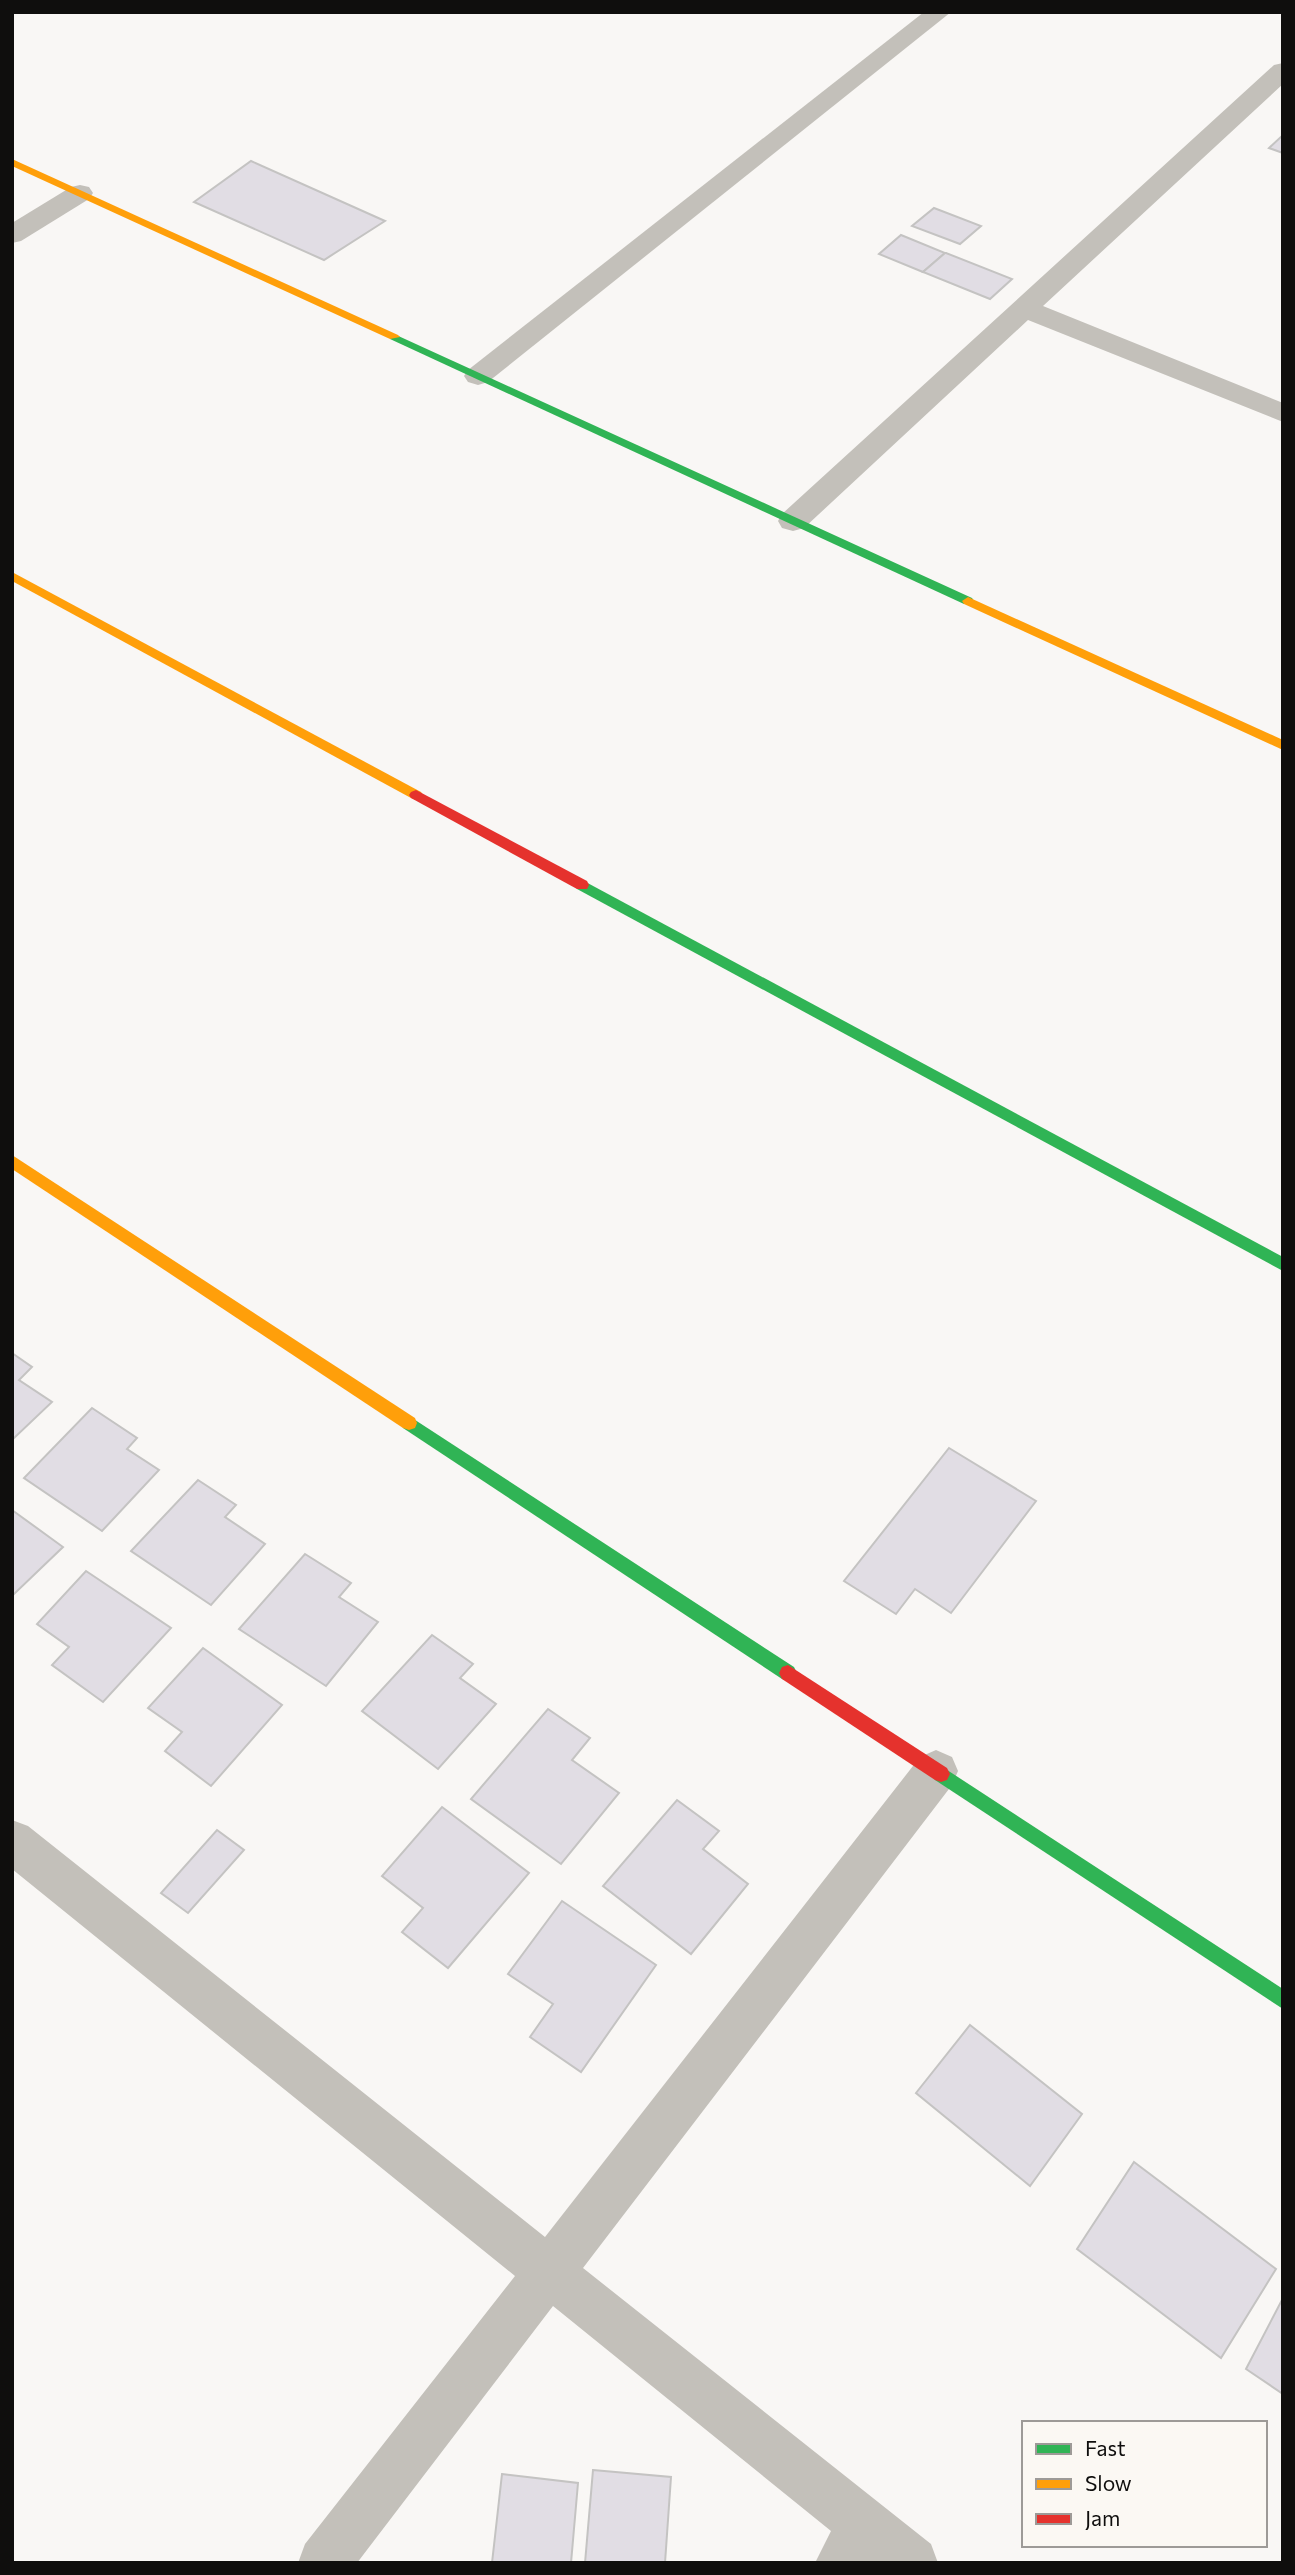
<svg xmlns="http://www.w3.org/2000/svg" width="1295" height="2575" viewBox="0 0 1295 2575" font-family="Commissioner,sans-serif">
<rect width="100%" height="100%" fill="#f9f7f5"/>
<g fill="#e1dde4" stroke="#c4c3c2" stroke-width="2">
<polygon points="1283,135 1283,153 1269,148"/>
<polygon points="251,161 385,221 324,260 194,202"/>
<polygon points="934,208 981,226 960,244 912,226"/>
<polygon points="901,235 945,253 923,272 879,254"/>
<polygon points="945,253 946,253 1012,279 990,299 923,272"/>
<polygon points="12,1353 32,1367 19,1380 52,1402 12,1440"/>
<polygon points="92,1408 137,1438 127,1449 159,1470 102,1531 24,1478"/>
<polygon points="949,1448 1036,1501 951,1613 915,1589 896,1614 844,1581"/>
<polygon points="198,1480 236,1505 225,1517 265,1544 211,1605 131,1551"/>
<polygon points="12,1510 63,1547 12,1596"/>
<polygon points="305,1554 351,1583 339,1597 378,1622 326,1686 239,1629"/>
<polygon points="86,1571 171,1628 103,1702 52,1665 69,1647 37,1624"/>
<polygon points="432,1635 473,1664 460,1678 496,1704 438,1769 362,1711"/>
<polygon points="203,1648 282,1705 211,1786 165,1751 182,1732 148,1708"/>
<polygon points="548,1709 590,1738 572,1760 619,1793 561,1864 471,1799"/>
<polygon points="677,1800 719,1831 703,1849 748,1884 691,1954 603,1886"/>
<polygon points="442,1807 529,1873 448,1968 402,1932 423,1908 382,1876"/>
<polygon points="217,1830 244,1850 188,1913 161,1893"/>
<polygon points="562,1901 656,1965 581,2072 530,2037 553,2004 508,1974"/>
<polygon points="970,2025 1082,2114 1030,2186 916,2093"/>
<polygon points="1134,2162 1276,2269 1221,2358 1077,2249"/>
<polygon points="1283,2298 1283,2394 1246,2369"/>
<polygon points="593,2470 671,2477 665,2563 585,2563"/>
<polygon points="502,2474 578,2483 571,2563 492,2563"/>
</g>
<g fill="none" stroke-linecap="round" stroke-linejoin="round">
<g fill="#c3c0ba" fill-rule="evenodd">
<polygon points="924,12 951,12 488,382 478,385 468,382 464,376 468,370"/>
<polygon points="1283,63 1283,84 1043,306 1283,403 1283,422 1028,320 804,528 793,531 782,528 778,521 782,514 1274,65"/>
<polygon points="80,185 89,187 93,193 89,199 21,241 12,243 12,223 71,187"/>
<polygon points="936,1750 952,1757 958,1771 952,1785 583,2268 931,2544 938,2563 815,2563 831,2531 553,2306 357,2563 298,2563 305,2544 515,2276 12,1869 12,1820 28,1826 545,2237 920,1757"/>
</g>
<g fill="#30b455" fill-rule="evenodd">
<polygon points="394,334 972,598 974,601 972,604 964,604 390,339 390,335"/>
<polygon points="582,880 1283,1257 1283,1271 577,889 575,885 577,881"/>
<polygon points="409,1416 794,1667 797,1673 794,1679 788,1681 782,1679 403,1428 401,1423 403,1418"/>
<polygon points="941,1766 1283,1989 1283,2009 935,1780 932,1774 935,1768"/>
</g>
<g fill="#ff9f0a" fill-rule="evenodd">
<polygon points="12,159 398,335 400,337 390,339 12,166"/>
<polygon points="12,572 421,792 423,795 416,800 411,798 12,581"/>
<polygon points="968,597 1283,740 1283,750 964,604 962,601"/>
<polygon points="12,1155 415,1418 417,1423 415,1428 409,1430 403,1428 12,1169"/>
</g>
<g fill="#e5322d" fill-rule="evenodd">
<polygon points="416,790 587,881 589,885 587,889 577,889 411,798 409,795 411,792"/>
<polygon points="788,1665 947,1768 950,1774 947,1780 941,1782 935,1780 782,1679 779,1673 782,1667"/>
</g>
</g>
<rect width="1295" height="2575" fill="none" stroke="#0f0e0d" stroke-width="28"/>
<rect x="1022" y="2421" width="245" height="126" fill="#fbf8f3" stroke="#9d9a97" stroke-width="2"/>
<rect x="1036" y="2444" width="35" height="10" fill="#30b455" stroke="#9d9a97" stroke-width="2"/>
<text x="1085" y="2456" font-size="21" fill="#0f0e0d">Fast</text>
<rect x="1036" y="2479" width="35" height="10" fill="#ff9f0a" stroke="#9d9a97" stroke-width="2"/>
<text x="1085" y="2491" font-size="21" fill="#0f0e0d">Slow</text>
<rect x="1036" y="2514" width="35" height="10" fill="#e5322d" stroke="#9d9a97" stroke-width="2"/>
<text x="1085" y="2526" font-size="21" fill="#0f0e0d">Jam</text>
</svg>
